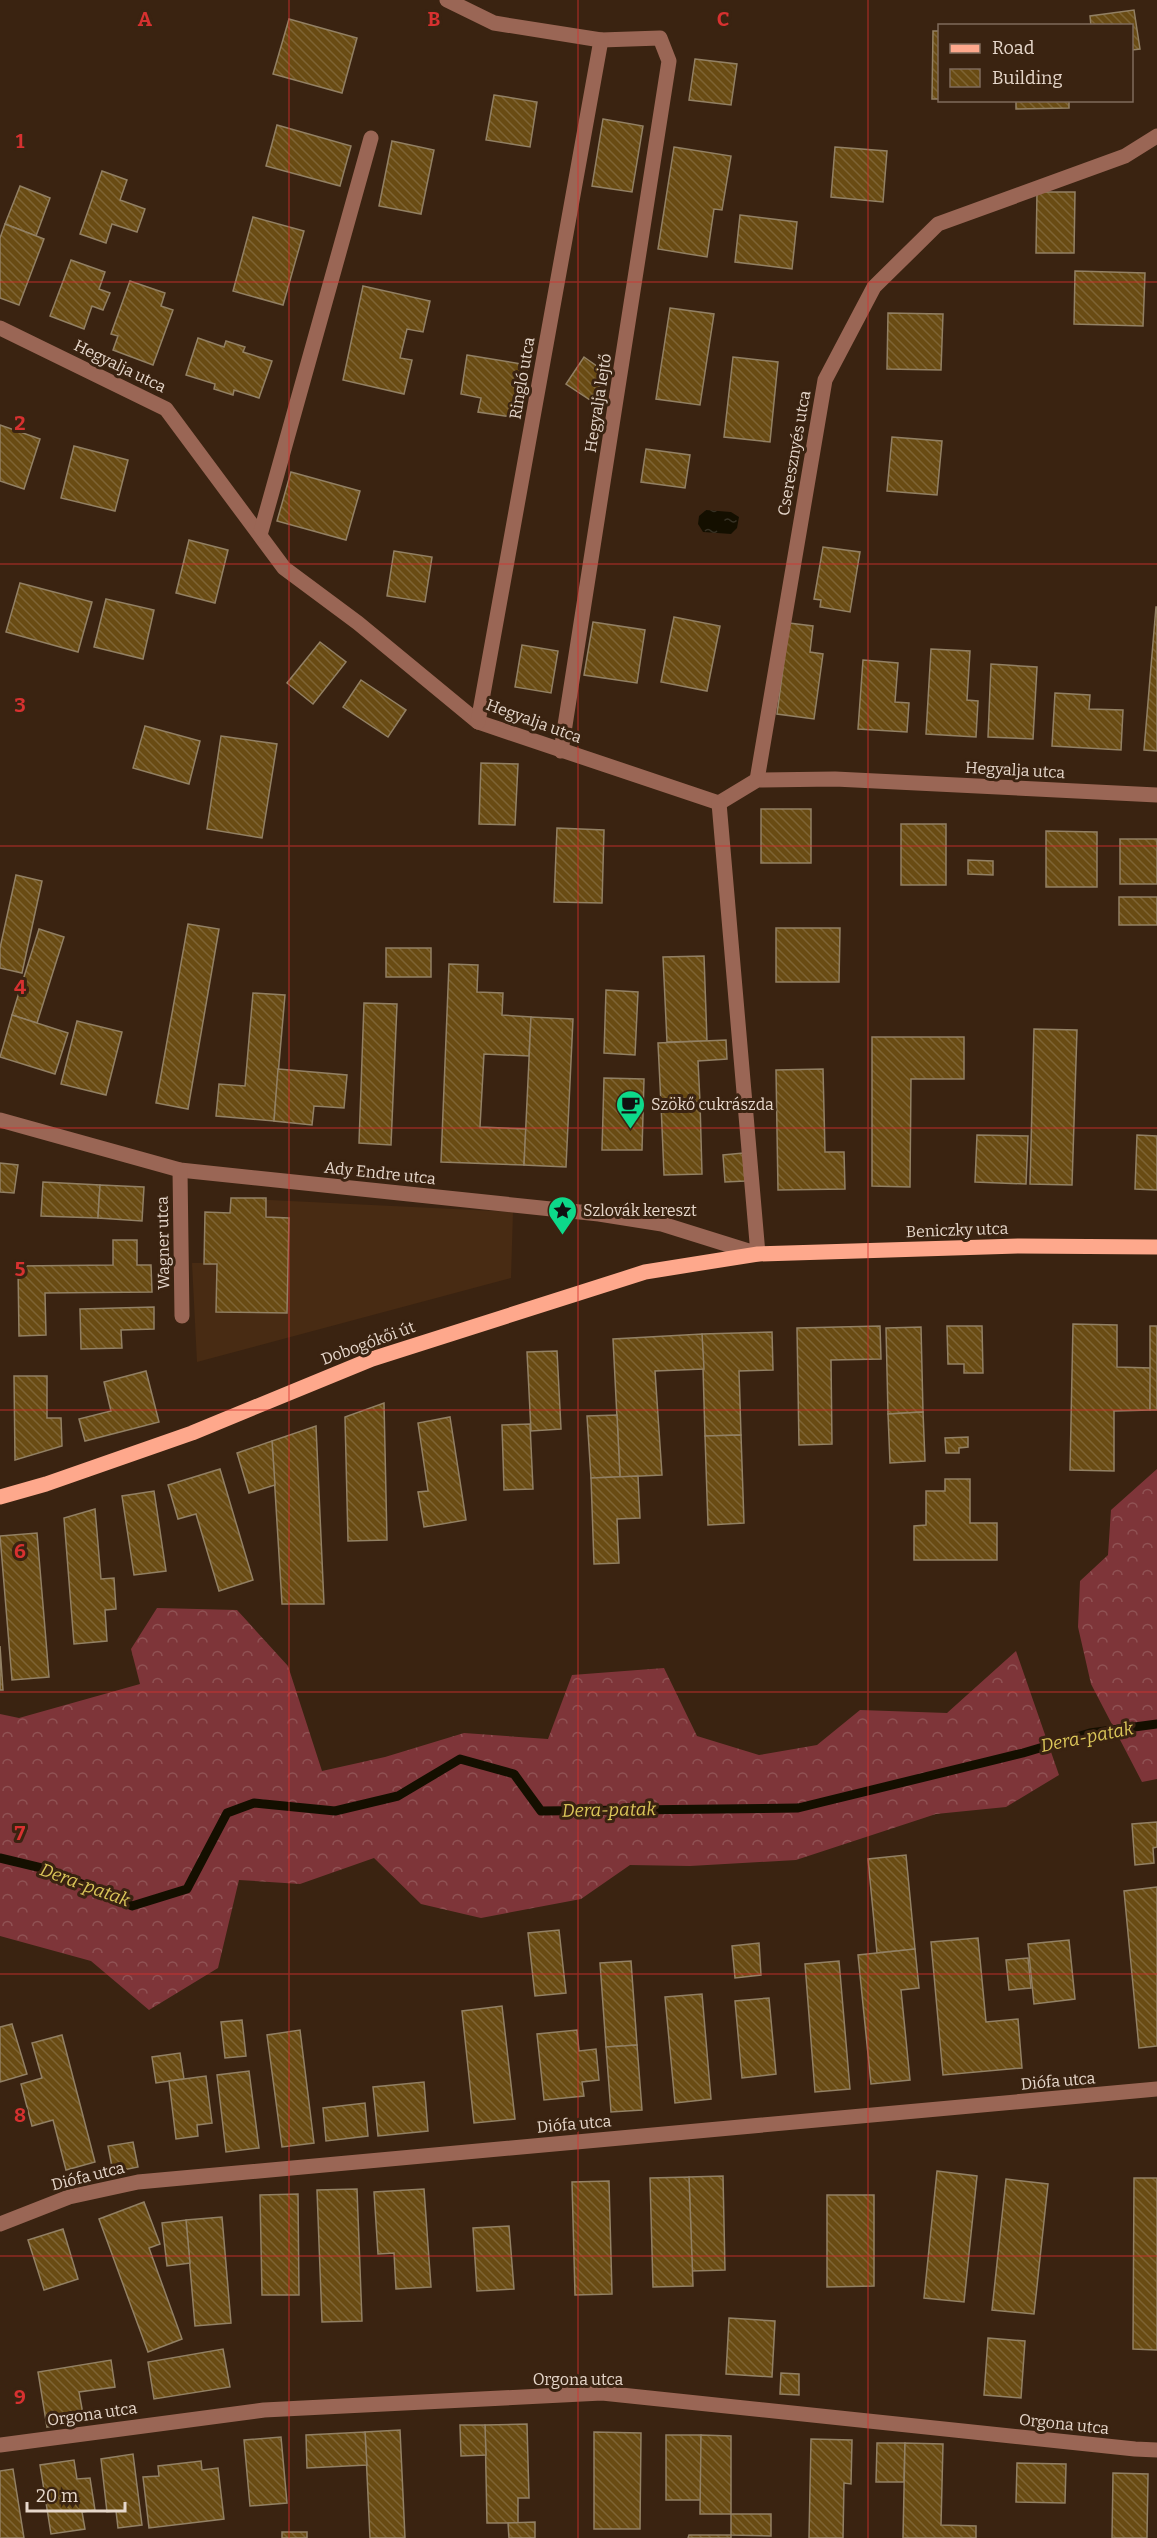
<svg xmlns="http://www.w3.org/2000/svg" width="1157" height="2538" viewBox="0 0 1157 2538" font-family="Bitter,serif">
<defs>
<pattern id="forest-crowns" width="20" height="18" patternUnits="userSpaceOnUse" patternTransform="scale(1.5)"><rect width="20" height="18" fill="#7e3539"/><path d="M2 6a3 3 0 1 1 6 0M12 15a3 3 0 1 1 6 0" fill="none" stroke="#905254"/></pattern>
<pattern id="water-ripples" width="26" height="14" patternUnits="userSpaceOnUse" patternTransform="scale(1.5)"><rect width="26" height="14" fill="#140f00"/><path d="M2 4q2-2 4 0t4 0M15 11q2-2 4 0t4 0" fill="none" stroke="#363124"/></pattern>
<pattern id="building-back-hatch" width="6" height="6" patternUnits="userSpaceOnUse" patternTransform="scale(1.5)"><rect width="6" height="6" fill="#694b13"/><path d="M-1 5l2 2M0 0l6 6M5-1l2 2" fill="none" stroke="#7e6434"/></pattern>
</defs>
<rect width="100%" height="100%" fill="#3a2311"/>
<polygon fill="#482b13" points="231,1198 513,1212 511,1278 197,1362 192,1263 204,1263 205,1212 230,1213"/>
<g fill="url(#forest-crowns)">
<polygon points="1157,1469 1157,1779 1142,1782 1091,1684 1078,1627 1080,1581 1108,1555 1111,1510"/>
<polygon points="157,1608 237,1610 288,1666 322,1771 385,1757 464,1733 548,1739 572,1675 664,1668 697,1736 759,1755 817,1745 860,1710 947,1713 1016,1651 1059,1775 1006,1807 936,1814 796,1860 690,1866 630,1865 581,1899 481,1918 421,1904 374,1858 300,1884 239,1880 218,1968 149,2010 91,1961 0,1936 0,1714 19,1718 140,1684 131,1649"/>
</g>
<polygon fill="url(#water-ripples)" points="706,510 731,512 739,517 737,528 731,534 703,532 698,524 699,516"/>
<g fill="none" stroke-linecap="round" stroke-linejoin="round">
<polyline stroke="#140f00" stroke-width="9" points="0,1858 50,1870 132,1906 187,1889 227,1813 254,1803 335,1811 398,1796 460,1759 514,1774 541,1811 798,1808 1023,1753 1090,1733 1157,1724"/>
</g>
<g fill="url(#building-back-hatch)" stroke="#928064" stroke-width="1.5">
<polygon points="1134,10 1140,49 1132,50 1132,26 1091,26 1090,16"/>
<polygon points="289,19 357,38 342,93 273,74"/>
<polygon points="933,31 940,31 940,99 932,99"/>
<polygon points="695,59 737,64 731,105 689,100"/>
<polygon points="494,95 537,102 530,147 486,140"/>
<polygon points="1016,100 1069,100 1069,108 1016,109"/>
<polygon points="603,119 643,126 632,192 592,186"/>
<polygon points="277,125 351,146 340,186 266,166"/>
<polygon points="392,141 434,150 421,214 379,206"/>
<polygon points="674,147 731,156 722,210 714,209 707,257 658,249"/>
<polygon points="835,147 887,151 883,202 831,197"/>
<polygon points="102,171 127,180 120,200 145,209 137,232 112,224 106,243 80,234"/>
<polygon points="20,186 50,198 36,236 5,224"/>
<polygon points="1037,192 1075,192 1074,253 1036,253"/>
<polygon points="740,215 797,222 792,269 735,262"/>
<polygon points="253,217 304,231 283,305 233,291"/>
<polygon points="5,224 44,239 19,305 0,298 0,238"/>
<polygon points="71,260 105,272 99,289 110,293 103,310 92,306 84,329 50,316"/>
<polygon points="1075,271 1145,273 1143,326 1074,324"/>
<polygon points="130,281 165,293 161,306 173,310 153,365 113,350 118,336 111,334"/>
<polygon points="363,286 430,301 423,332 407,329 400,358 412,360 404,394 343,380"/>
<polygon points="670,308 714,314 700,405 656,399"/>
<polygon points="888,313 943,314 941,370 887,369"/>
<polygon points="198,338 224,347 226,341 245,347 243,352 272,361 259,398 234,390 233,395 214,389 215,384 186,375"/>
<polygon points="467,355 528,365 519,418 478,412 481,398 461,394"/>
<polygon points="584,357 608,374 590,400 566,384"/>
<polygon points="733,357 778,362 770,442 724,437"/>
<polygon points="0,425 40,439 24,489 0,481"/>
<polygon points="892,437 942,441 937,495 887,491"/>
<polygon points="74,446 128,460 115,511 61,498"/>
<polygon points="646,449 690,455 685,488 641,482"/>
<polygon points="291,472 360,491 346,540 277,521"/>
<polygon points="189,540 228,550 215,603 176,593"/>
<polygon points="823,547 860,552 850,612 820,607 821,600 814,599"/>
<polygon points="394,551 432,557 425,602 387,596"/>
<polygon points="20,583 92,602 78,652 6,632"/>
<polygon points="106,599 154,610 143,659 94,647"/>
<polygon points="1156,607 1157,607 1157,751 1144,750"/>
<polygon points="674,617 720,626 707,691 661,682"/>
<polygon points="593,622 645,630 637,683 584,675"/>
<polygon points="789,623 813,626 810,652 823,654 814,719 777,714"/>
<polygon points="320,642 346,662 313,704 287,683"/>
<polygon points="522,645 558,651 551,693 515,687"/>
<polygon points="931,649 970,651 967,700 978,701 976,737 926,734"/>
<polygon points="863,660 898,663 895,702 909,703 907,732 858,729"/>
<polygon points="991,664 1037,667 1033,739 988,737"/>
<polygon points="361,680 406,710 388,737 343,707"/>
<polygon points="1055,693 1090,695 1089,709 1123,710 1121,750 1052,746"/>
<polygon points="145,726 200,741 189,784 133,768"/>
<polygon points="221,736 277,744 262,838 207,829"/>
<polygon points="481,763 518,764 515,825 479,824"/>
<rect x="761" y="809" width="50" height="54"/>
<rect x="901" y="824" width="45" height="61"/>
<polygon points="557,828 604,830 602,903 554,902"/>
<polygon points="1046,831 1097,832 1097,887 1046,887"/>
<rect x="1120" y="839" width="37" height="45"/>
<polygon points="968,860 993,861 993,875 968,874"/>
<polygon points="16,875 42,881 22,973 0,968 0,948"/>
<rect x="1119" y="897" width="38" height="28"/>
<polygon points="188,924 219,929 188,1109 156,1103"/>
<polygon points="776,928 840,928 839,982 776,982"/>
<polygon points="39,929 64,937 37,1023 12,1015"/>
<rect x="386" y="948" width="45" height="29"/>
<polygon points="704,956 707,1041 667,1042 663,957"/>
<polygon points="449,964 478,965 477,992 503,993 502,1015 531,1017 529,1056 484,1054 480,1127 526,1129 524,1165 441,1162"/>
<polygon points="606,990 638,992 635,1055 604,1053"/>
<polygon points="253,993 285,995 274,1121 216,1116 219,1084 245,1086"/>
<polygon points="364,1003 397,1004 391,1145 359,1143"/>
<polygon points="12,1015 68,1033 55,1074 0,1057"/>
<polygon points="531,1017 573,1019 566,1167 524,1165"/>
<polygon points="77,1021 122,1032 106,1095 61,1084"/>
<polygon points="1034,1029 1077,1030 1072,1185 1030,1184"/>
<polygon points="872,1037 964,1037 964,1079 911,1079 910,1187 872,1186"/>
<polygon points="726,1040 727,1059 698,1061 700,1102 661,1104 658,1043"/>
<polygon points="278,1069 347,1075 344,1108 314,1106 312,1125 274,1121"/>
<polygon points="823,1069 825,1152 844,1152 845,1189 778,1190 776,1070"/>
<polygon points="604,1078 644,1079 642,1150 602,1150"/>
<polygon points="700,1102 702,1174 664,1175 661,1104"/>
<polygon points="977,1135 1028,1136 1026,1184 975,1182"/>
<polygon points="1137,1135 1157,1136 1157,1190 1135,1189"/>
<polygon points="743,1153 745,1181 725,1182 723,1155"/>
<polygon points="0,1163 18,1165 14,1193 0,1192"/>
<polygon points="43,1182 100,1185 98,1218 41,1216"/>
<polygon points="100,1185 144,1187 142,1221 98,1218"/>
<polygon points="231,1198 266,1198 266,1217 289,1218 287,1313 216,1312 217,1264 204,1264 205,1212 230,1213"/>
<polygon points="113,1240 137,1240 137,1265 151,1265 152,1292 45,1293 46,1335 19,1336 18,1266 113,1265"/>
<polygon points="154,1307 154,1329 121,1330 122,1348 81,1349 80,1309"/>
<polygon points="1073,1324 1117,1325 1117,1367 1151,1368 1150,1410 1114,1411 1114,1471 1070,1470"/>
<polygon points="880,1326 881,1359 831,1360 832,1444 799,1445 797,1328"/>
<polygon points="947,1326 982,1326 983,1373 964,1373 964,1364 948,1364"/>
<rect x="1150" y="1326" width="7" height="84"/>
<polygon points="921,1327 923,1412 888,1414 886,1328"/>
<polygon points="772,1332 773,1370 739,1371 741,1435 705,1436 702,1334"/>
<polygon points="702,1334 704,1369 655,1371 662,1475 620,1477 613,1339"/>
<polygon points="557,1351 561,1429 531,1431 527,1352"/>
<polygon points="146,1371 159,1422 85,1441 79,1419 111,1411 104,1382"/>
<polygon points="14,1376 47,1376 47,1418 61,1418 62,1446 15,1460"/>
<polygon points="384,1403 387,1540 348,1541 345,1417"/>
<polygon points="923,1412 925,1461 890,1463 888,1414"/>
<polygon points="617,1415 620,1477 591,1478 587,1416"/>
<polygon points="450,1417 466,1520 424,1527 418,1492 428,1491 418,1423"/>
<polygon points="530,1424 533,1489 504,1490 502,1425"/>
<polygon points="316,1426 324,1604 282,1604 272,1441"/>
<polygon points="741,1435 744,1523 708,1525 705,1436"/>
<polygon points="968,1437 968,1447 959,1448 959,1453 946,1453 945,1438"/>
<polygon points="272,1441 275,1485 249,1493 237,1453"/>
<polygon points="220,1469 253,1580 219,1591 196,1514 178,1519 168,1485"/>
<polygon points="638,1476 640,1518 617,1519 619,1563 594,1564 591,1478"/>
<polygon points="945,1479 970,1479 970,1523 997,1523 997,1560 914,1560 914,1526 926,1525 926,1491 945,1491"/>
<polygon points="154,1491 166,1571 134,1575 122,1496"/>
<polygon points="95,1509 101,1579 114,1578 116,1609 105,1610 107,1641 74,1644 64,1518"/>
<polygon points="37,1533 49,1677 12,1680 0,1536"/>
<polygon points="0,1646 3,1690 0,1690"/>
<polygon points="1157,1822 1157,1847 1153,1848 1154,1863 1135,1865 1132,1824"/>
<polygon points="906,1855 915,1949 877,1953 868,1859"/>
<polygon points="1157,1887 1157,2046 1139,2048 1124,1891"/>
<polygon points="559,1930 566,1993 535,1996 528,1933"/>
<polygon points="978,1938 986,2022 1018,2019 1022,2068 943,2075 931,1942"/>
<polygon points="1069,1940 1075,1999 1034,2004 1028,1944"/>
<polygon points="759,1943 761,1975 735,1978 732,1946"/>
<polygon points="915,1949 919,1988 901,1990 910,2080 871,2084 858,1955"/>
<polygon points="1028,1958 1031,1988 1009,1990 1006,1960"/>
<polygon points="631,1961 637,2045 606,2047 600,1963"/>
<polygon points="839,1961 850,2089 815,2092 805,1964"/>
<polygon points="702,1994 711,2099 675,2103 665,1997"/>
<polygon points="769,1998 776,2074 742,2078 735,2001"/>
<polygon points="502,2006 515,2119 474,2123 462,2011"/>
<polygon points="242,2020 246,2056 225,2058 221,2022"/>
<polygon points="12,2024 27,2074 0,2082 0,2027"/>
<polygon points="300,2030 314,2143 282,2147 267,2035"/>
<polygon points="577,2030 579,2051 596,2049 599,2080 582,2082 584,2096 544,2100 537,2034"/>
<polygon points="62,2035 95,2162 66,2170 53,2120 32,2126 21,2084 42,2078 32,2043"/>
<polygon points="637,2045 642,2110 611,2112 606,2047"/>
<polygon points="180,2053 184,2079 156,2083 152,2057"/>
<polygon points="249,2071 259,2148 226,2152 217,2075"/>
<polygon points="206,2076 212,2123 197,2125 198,2136 176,2139 169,2081"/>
<polygon points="424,2082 428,2131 378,2136 373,2087"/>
<polygon points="365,2103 368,2136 326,2141 323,2108"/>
<polygon points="133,2142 138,2167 113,2172 108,2146"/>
<polygon points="937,2171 977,2176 964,2302 924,2298"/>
<polygon points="723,2176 725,2270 692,2271 689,2177"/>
<polygon points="689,2177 693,2286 653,2287 650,2178"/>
<polygon points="1134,2178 1157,2178 1157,2350 1133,2349"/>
<polygon points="1006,2179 1048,2184 1034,2314 992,2310"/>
<polygon points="609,2181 612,2294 575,2295 572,2182"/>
<polygon points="357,2189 362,2321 322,2322 317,2190"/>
<polygon points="424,2189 431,2287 396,2289 394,2253 378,2254 374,2192"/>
<polygon points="298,2194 299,2295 262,2295 260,2195"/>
<polygon points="827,2195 874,2195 874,2286 827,2287"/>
<polygon points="144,2202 160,2244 149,2248 182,2339 148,2352 99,2219"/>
<polygon points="222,2217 231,2323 195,2326 186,2220"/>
<polygon points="186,2220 190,2263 167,2266 162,2223"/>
<polygon points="509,2226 514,2289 477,2291 473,2228"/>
<polygon points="63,2229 78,2279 44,2290 28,2240"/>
<polygon points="729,2318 775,2321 772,2377 726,2374"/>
<polygon points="988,2338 1025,2341 1021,2398 984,2395"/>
<polygon points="223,2349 230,2387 154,2399 148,2362"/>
<polygon points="111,2360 115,2387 79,2392 84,2420 47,2427 38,2372"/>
<polygon points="781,2373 799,2374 799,2395 780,2394"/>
<polygon points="527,2424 529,2498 518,2498 518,2523 487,2523 485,2425"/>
<polygon points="460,2425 485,2425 486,2455 461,2456"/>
<polygon points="400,2430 405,2538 370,2538 365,2432"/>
<polygon points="365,2432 367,2465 307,2468 306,2435"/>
<polygon points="594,2432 641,2433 640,2529 594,2529"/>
<rect x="666" y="2435" width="35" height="65"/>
<polygon points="701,2435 731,2436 731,2514 700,2514"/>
<polygon points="281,2437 287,2503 250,2506 244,2440"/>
<polygon points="811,2439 852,2440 851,2484 844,2483 843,2538 809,2538"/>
<polygon points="877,2443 905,2443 904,2482 876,2482"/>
<polygon points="905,2443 943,2444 941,2525 976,2526 976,2538 903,2538"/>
<polygon points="133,2454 142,2525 118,2528 116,2511 107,2512 101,2459"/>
<polygon points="74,2460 77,2479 90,2478 95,2510 82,2512 85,2529 51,2534 40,2465"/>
<polygon points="201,2461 202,2470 218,2468 224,2519 149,2528 143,2477 159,2476 158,2466"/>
<polygon points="1017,2463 1066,2464 1065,2503 1016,2502"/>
<polygon points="13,2469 24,2538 0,2538 0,2471"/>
<polygon points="1113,2473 1148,2474 1147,2538 1112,2538"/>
<polygon points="731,2514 771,2514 771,2536 731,2535"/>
<polygon points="535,2522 535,2538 509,2538 508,2523"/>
<rect x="282" y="2532" width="25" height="6"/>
<polygon points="689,2535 731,2535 731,2538 688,2538"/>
</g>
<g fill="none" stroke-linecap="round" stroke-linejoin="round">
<g stroke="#9a6655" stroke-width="15">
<polyline points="447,0 494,23 601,40 660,38 669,61 561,751"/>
<polyline points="0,328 166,409 284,568 358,623 478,722 719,803 757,780 835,779 1157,795"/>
<polyline points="260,535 371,138"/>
<polyline points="478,722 601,40"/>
<polyline points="757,780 825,380 874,287 938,224 1125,156 1157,136"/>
<polyline points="0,1120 180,1170 599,1214 662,1224 758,1254 719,803"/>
<polyline points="180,1170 182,1316"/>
<polyline points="0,2224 69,2197 138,2182 1157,2089"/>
<polyline points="0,2445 264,2410 602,2393 1135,2449 1157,2450"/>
</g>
<polyline stroke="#fea88c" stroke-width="15" points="0,1497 46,1484 192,1433 372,1359 645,1272 758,1254 1019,1246 1157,1247"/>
</g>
<path fill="none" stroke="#d73130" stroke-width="1.5" stroke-opacity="0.55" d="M289 0V2538M578 0V2538M868 0V2538M0 282H1157M0 564H1157M0 846H1157M0 1128H1157M0 1410H1157M0 1692H1157M0 1974H1157M0 2256H1157"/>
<defs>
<symbol id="cafe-pin" viewBox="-11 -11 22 30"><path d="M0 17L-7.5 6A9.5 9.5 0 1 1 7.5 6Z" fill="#0dd98a" stroke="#3a2311"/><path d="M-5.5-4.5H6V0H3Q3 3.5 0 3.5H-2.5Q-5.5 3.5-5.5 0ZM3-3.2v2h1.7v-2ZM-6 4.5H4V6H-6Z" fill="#111"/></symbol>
<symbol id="sight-pin" viewBox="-11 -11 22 30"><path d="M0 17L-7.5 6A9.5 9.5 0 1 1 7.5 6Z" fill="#0dd98a" stroke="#3a2311"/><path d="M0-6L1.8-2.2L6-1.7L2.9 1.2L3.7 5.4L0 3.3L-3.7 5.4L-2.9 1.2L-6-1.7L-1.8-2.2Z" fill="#111"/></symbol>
</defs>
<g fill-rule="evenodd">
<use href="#cafe-pin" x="614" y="1088" width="33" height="45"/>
<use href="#sight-pin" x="546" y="1194" width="33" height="45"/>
</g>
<g text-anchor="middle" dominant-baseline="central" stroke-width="6" stroke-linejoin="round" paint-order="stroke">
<g font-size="16" fill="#e6d7cb" stroke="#3a2311">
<text transform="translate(120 366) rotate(26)">Hegyalja utca</text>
<text transform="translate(522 378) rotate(-80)">Ringló utca</text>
<text transform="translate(598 403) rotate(-81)">Hegyalja lejtő</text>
<text transform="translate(794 453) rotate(-80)">Cseresznyés utca</text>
<text transform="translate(534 721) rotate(20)">Hegyalja utca</text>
<text transform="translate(1015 770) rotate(3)">Hegyalja utca</text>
<text transform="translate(380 1173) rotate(6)">Ady Endre utca</text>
<text transform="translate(957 1230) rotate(-2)">Beniczky utca</text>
<text transform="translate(163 1243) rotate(-91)">Wagner utca</text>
<text transform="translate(368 1343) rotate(-20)">Dobogókői út</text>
<text transform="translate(1058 2081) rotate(-5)">Diófa utca</text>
<text transform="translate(574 2124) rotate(-5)">Diófa utca</text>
<text transform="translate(88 2176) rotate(-14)">Diófa utca</text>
<text x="578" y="2379">Orgona utca</text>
<text transform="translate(92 2414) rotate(-8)">Orgona utca</text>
<text transform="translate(1064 2424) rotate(6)">Orgona utca</text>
</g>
<g font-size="16" fill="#e6d7cb" stroke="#3a2311" text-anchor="start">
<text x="651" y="1104">Szökő cukrászda</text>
<text x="583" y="1210">Szlovák kereszt</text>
</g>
<g font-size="18" font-style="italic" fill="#dcc75a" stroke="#3a2311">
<text transform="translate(1087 1737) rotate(-11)">Dera-patak</text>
<text transform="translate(609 1810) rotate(-1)">Dera-patak</text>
<text transform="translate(85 1885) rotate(20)">Dera-patak</text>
</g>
</g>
<g font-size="20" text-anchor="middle" font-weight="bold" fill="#d73130" stroke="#3a2311" stroke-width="6" stroke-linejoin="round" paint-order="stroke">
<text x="145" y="26">A</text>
<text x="434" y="26">B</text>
<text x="723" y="26">C</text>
<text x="20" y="148">1</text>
<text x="20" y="430">2</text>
<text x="20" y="712">3</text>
<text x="20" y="994">4</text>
<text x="20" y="1276">5</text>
<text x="20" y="1558">6</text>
<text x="20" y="1840">7</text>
<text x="20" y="2122">8</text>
<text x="20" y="2404">9</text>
</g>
<rect x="938" y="24" width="195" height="78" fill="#3a2311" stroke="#7f6b5b" stroke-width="1.5"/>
<rect x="950" y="44" width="30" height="9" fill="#fea88c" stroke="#7f6b5b" stroke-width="1.5"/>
<text x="992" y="54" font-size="18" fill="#e6d7cb">Road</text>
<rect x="950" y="69" width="30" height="18" fill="url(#building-back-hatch)" stroke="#7f6b5b" stroke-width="1.5"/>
<text x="992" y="84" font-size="18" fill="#e6d7cb">Building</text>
<path d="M27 2502v9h98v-9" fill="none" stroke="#e6d7cb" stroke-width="3"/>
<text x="36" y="2502" font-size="18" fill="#e6d7cb" stroke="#3a2311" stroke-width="4.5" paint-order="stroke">20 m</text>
</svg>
